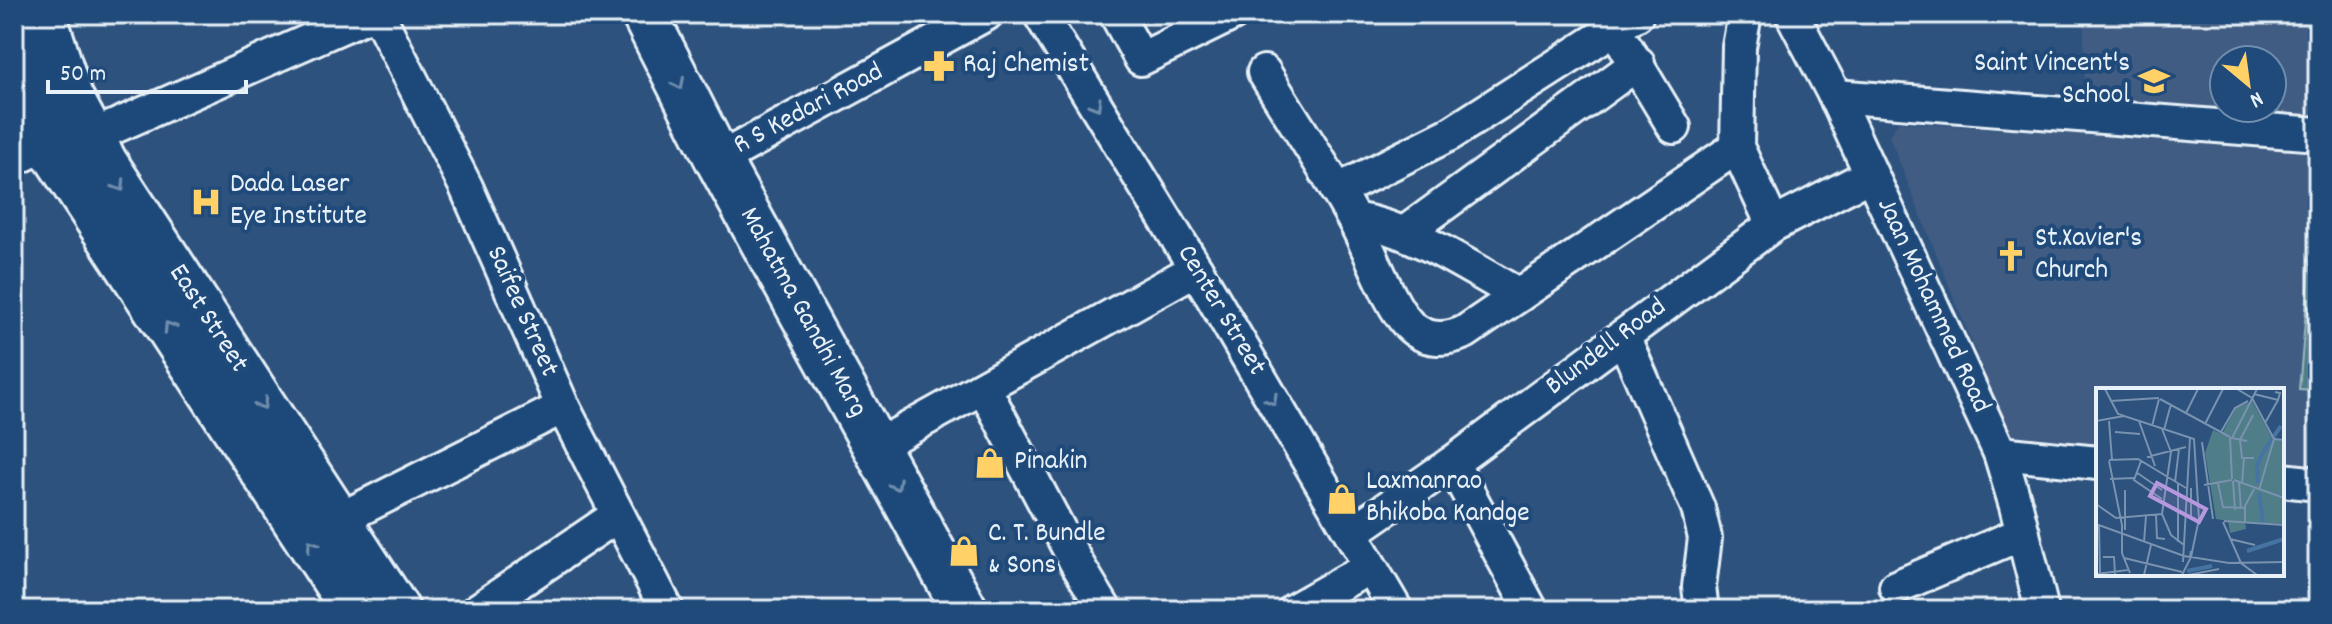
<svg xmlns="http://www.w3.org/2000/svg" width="2332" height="624" viewBox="0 0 2332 624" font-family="Dekko,sans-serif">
<rect width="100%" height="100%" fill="#2e527e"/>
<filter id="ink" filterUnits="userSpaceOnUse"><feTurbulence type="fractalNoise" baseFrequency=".0125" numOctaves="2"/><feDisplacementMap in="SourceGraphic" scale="16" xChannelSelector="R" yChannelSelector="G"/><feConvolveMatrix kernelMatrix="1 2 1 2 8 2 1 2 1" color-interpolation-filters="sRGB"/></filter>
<g filter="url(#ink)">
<g fill="#405c83" fill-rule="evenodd">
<path d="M2084 14H2318V121L2084 101ZM2224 60H2272V108H2224Z"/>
<polygon points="1898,122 2318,150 2318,472 2282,468 2282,390 2098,390 2098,449 2011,440 1889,136"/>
</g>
<polygon fill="#507e88" stroke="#9cb8c0" stroke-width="2" points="2311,254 2318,254 2318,390 2299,389"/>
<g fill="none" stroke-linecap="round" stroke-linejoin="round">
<defs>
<g id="minor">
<polyline points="378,14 466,187 563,407 667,610"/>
<polyline points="1040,14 1196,269 1396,610"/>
<polyline points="1116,14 1141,59 1233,14"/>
<polyline points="1745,14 1739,47 1737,147 1773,225"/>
<polyline points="1792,14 1835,96 2000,453 2016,506 2042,610"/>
<polyline points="1626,47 1674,127"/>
<path d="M1264 72C1294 122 1327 170 1354 220 1369 247 1389 305 1409 325 1425 341 1445 341 1465 332L1737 147"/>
<polyline points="1835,96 2318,134"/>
<polyline points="91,137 370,14"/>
<polyline points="718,160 986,14"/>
<polyline points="1337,191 1450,134 1637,14"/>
<path d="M1354 219C1414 229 1466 266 1519 295"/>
<polyline points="1406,232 1638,63"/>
<polyline points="1623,336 1698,508 1705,538 1699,587 1702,610"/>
<polyline points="984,388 1076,562 1105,610"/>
<polyline points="875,447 1196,269"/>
<polyline points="2000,453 2098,463"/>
<polyline points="1452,463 1531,610"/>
<polyline points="2282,480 2318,484"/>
<polyline points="338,520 563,407"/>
<polyline points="1351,533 1452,463 1773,225 1870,175"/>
<polyline points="1896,587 2023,533"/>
<polyline points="478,610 618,515"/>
<polyline points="1294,610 1370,567"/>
</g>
<polyline id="tertiary" points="14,155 48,139"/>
<g id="primary">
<polyline points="43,14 70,97 105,163 397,610"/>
<polyline points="644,14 718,160 965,610"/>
<polyline points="14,46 25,91 56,156 354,610"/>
</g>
</defs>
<use href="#minor" stroke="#e8f1f8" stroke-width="38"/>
<use href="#tertiary" stroke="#e8f1f8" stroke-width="46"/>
<use href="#primary" stroke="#e8f1f8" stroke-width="50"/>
<use href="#minor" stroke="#1f4a7a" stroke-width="32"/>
<use href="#tertiary" stroke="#1f4a7a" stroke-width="40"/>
<use href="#primary" stroke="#1f4a7a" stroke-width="44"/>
</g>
<defs><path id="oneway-chevron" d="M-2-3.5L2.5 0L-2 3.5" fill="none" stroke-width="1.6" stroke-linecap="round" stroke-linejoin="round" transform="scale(2)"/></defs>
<g stroke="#6f8dac">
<use href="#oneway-chevron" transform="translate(679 84) rotate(63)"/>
<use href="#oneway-chevron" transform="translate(1096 105) rotate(59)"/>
<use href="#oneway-chevron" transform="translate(120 186) rotate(57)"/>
<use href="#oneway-chevron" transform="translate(169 327) rotate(-123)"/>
<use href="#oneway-chevron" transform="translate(1272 400) rotate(60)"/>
<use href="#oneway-chevron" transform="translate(262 404) rotate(57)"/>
<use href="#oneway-chevron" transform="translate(896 485) rotate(61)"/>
<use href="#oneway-chevron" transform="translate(312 545) rotate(-123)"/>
</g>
</g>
<defs>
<symbol id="pharmacy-bare" viewBox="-9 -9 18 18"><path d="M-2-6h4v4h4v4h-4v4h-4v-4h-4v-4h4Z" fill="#ffd166" stroke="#1f4a7a" stroke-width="2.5" paint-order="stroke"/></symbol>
<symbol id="school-bare" viewBox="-9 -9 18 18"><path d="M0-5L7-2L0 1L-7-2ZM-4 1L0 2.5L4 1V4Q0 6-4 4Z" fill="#ffd166" stroke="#1f4a7a" stroke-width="2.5" paint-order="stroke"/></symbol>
<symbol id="hospital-bare" viewBox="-9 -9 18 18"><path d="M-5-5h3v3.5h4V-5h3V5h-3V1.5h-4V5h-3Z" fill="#ffd166" stroke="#1f4a7a" stroke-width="2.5" paint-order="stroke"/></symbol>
<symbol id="church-bare" viewBox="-9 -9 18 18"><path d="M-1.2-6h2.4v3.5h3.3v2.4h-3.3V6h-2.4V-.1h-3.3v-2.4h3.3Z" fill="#ffd166" stroke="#1f4a7a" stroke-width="2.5" paint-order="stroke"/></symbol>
<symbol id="shop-bare" viewBox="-9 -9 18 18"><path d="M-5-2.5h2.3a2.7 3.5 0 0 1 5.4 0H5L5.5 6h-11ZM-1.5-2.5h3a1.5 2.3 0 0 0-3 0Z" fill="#ffd166" stroke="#1f4a7a" stroke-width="2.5" paint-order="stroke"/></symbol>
</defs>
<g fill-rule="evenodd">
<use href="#pharmacy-bare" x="917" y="44" width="44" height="44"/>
<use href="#school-bare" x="2132" y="59" width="44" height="44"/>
<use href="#hospital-bare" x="184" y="180" width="44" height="44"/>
<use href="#church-bare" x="1989" y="234" width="44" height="44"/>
<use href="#shop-bare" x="968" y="441" width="44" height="44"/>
<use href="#shop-bare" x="1320" y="477" width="44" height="44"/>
<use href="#shop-bare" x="942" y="529" width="44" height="44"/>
</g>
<g text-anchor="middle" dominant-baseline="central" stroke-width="8" stroke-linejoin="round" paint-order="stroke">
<g font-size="28" fill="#e8f1f8" stroke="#1f4a7a" text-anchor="start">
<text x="2130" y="65" text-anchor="end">Saint Vincent's<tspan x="2130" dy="32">School</tspan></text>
<text x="963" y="66">Raj Chemist</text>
<text x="230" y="186">Dada Laser<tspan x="230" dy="32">Eye Institute</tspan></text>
<text x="2035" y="240">St.Xavier's<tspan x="2035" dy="32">Church</tspan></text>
<text x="1014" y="463">Pinakin</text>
<text x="1366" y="483">Laxmanrao<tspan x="1366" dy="32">Bhikoba Kandge</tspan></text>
<text x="988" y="535">C. T. Bundle<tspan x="988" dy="32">&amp; Sons</tspan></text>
</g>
<g font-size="28" fill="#e8f1f8" stroke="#1f4a7a">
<text transform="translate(809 110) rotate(-28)">R S Kedari Road</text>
<text transform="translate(1932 306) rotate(65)">Jaan Mohammed Road</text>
<text transform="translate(1220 311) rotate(59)">Center Street</text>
<text transform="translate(521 312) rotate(66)">Saifee Street</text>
<text transform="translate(802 313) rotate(61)">Mahatma Gandhi Marg</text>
<text transform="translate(207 319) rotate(57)">East Street</text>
<text transform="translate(1607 348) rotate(-37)">Blundell Road</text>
</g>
</g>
<g transform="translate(2096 388)">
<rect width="188" height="188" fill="#2e527e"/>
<path d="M156 13 175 48 188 54V136L149 134 150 141 134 145 132 133 120 131 109 65 117 42 126 46 140 20Z" fill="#507e88"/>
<path fill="none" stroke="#4674a2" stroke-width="4" d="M167 64 185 38M162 95 161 77 167 64M163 105 167 134M151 163 188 151M91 183 116 178"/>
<path fill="none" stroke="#7892af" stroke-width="2" d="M9 1 22 26 98 51 103 131 95 169M141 1 156 10 178 51 188 52M158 6 182 12M64 11 134 49M14 13 63 10M90 25 102 1M157 27 144 52 146 70H158M0 33 28 28M13 33 16 72M43 33 59 78M169 35 182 12 184 5 179 4M109 36 127 1M56 38 63 11M66 41 75 64 66 126 75 147 88 157M68 42 75 16M19 44 44 46M125 44 139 20 152 13M134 49 136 91M151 53 136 50 161 1M106 54 117 131M51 69 90 59M13 72 42 71 90 100M13 73 26 137V165L34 185M45 73 38 92 66 111M40 84 66 102M14 91 38 90M138 92 188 110M137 93 139 122M79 94 83 61M143 94 145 121M122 95 127 119 149 120M82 96V154M146 96 148 70M108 97 136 92M163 102 178 51M0 116 20 130 66 126M60 127 61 150 69 151M95 130V100M128 133 188 137M127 134 145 175 161 187M149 134V118L158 101M0 136 88 168 94 169 95 163M3 138 4 185M29 142V102M134 151 159 157M48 154 50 128M7 169H18L19 186M28 170 86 184M87 174 94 50M0 186 32 182M48 187 55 157M86 187 95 169 133 175 188 174M92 187 123 181"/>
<path fill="#b798de" fill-opacity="0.15" stroke="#b798de" stroke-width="4" d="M61 95 110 121 103 134 54 108Z"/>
<rect width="188" height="188" fill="none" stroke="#e8f1f8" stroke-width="4"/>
</g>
<rect width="2332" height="624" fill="none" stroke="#1f4a7a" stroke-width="48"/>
<rect x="24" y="24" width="2284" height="576" fill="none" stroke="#e8f1f8" stroke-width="3" filter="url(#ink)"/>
<g transform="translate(2248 84) rotate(151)"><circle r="38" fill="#1f4a7a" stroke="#6f8dac" stroke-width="2"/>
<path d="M0-6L14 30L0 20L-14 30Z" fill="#ffd166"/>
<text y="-12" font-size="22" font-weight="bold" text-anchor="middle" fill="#e8f1f8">N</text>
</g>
<path d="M48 80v12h198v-12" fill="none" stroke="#e8f1f8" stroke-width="4"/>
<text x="60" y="80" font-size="24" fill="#e8f1f8" stroke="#1f4a7a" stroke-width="6" paint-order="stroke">50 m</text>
</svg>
